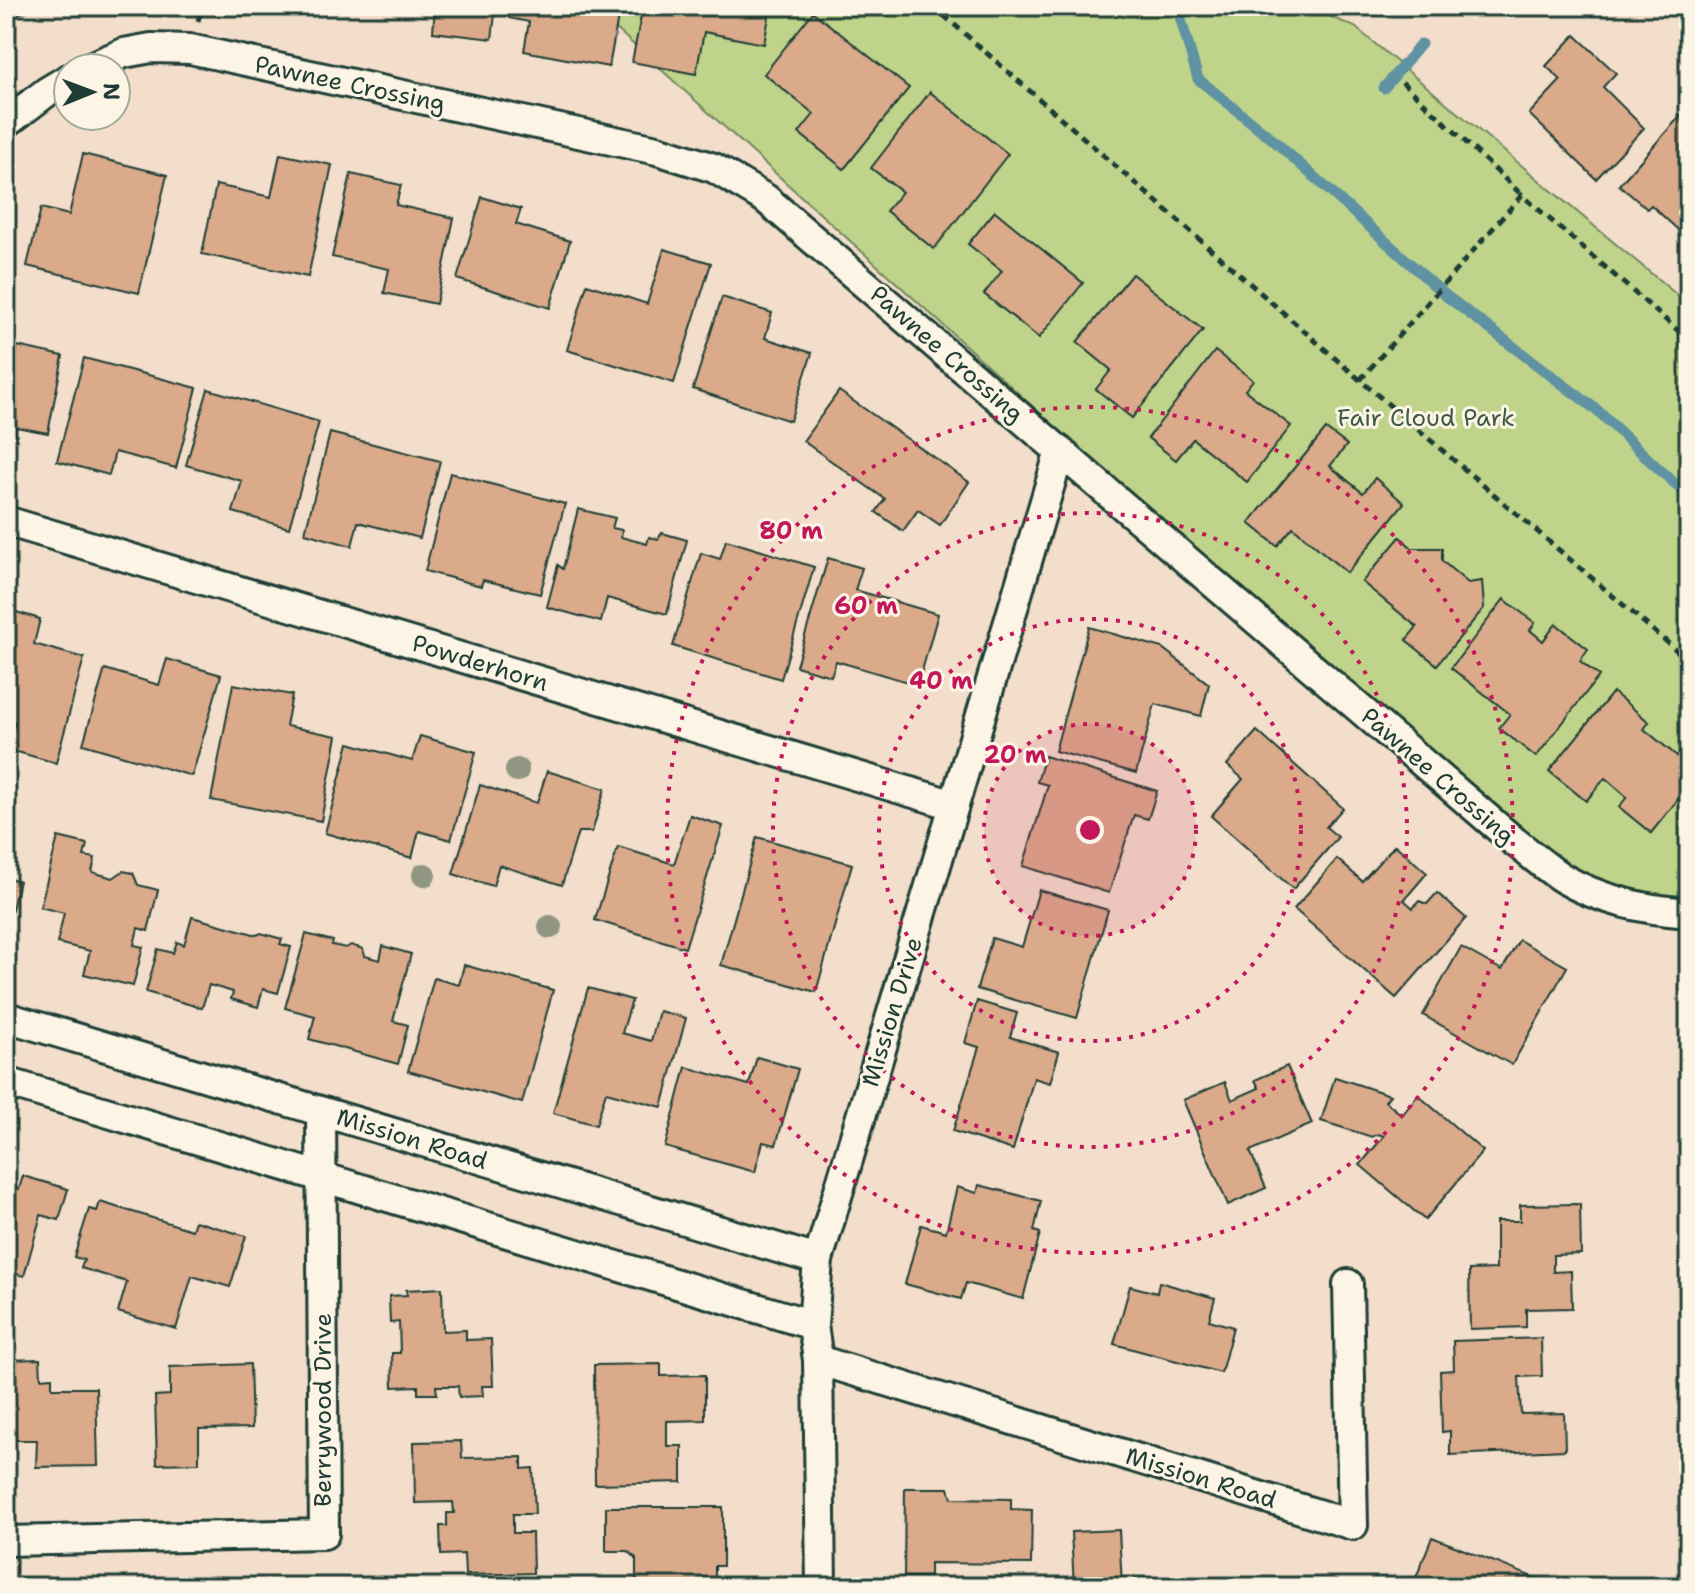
<svg xmlns="http://www.w3.org/2000/svg" width="1695" height="1593" viewBox="0 0 1695 1593" font-family="'Shantell Sans',sans-serif">
<rect width="100%" height="100%" fill="#f2deca"/>
<filter id="ink" filterUnits="userSpaceOnUse"><feTurbulence type="fractalNoise" baseFrequency=".0125" numOctaves="2"/><feDisplacementMap in="SourceGraphic" scale="16" xChannelSelector="R" yChannelSelector="G"/><feConvolveMatrix kernelMatrix="1 2 1 2 8 2 1 2 1" color-interpolation-filters="sRGB"/></filter>
<g filter="url(#ink)">
<polygon fill="#bfd48a" stroke="#6f885f" stroke-width="2" points="591,6 1306,6 1355,27 1689,305 1689,901 1604,897 1478,810"/>
<g fill="none" stroke-linecap="round" stroke-linejoin="round">
<g stroke="#5f92a2" stroke-width="11">
<polyline points="1177,6 1198,79 1271,138 1445,295 1598,411 1663,473 1689,496"/>
<polyline points="1384,88 1421,44"/>
</g>
</g>
<g fill="#daaa8b" stroke="#1f3d34" stroke-width="2">
<polygon points="6,6 39,6 10,17"/>
<polygon points="435,6 496,6 492,39 433,32"/>
<polygon points="511,6 620,6 609,67 524,51 529,22 509,18"/>
<polygon points="643,6 771,6 764,44 704,32 696,74 632,62"/>
<polygon points="813,12 909,88 844,169 799,133 814,114 764,74"/>
<polygon points="1575,35 1616,73 1603,87 1644,128 1596,179 1529,114 1561,80 1546,66"/>
<polygon points="930,92 1008,154 934,249 886,211 902,192 871,168"/>
<polygon points="1689,106 1689,240 1651,205 1647,209 1619,185"/>
<polygon points="83,154 167,175 139,293 27,266 41,208 69,215"/>
<polygon points="280,154 332,165 308,277 202,254 216,185 271,197"/>
<polygon points="351,174 401,185 396,205 454,218 436,304 384,293 389,269 332,257"/>
<polygon points="482,197 521,209 516,224 570,241 550,308 457,279"/>
<polygon points="995,211 1083,283 1039,338 984,294 1002,271 968,244"/>
<polygon points="664,249 711,263 674,383 567,350 587,284 647,304"/>
<polygon points="1132,274 1203,330 1132,418 1096,389 1111,370 1077,342"/>
<polygon points="722,297 772,313 765,338 812,353 790,421 693,389"/>
<polygon points="17,346 63,356 48,433 16,427 12,444 6,443 6,360 14,362"/>
<polygon points="1215,351 1253,380 1245,390 1291,426 1247,482 1193,439 1176,460 1148,438"/>
<polygon points="84,358 197,388 176,468 115,452 109,475 57,461"/>
<polygon points="208,389 319,422 289,528 233,512 242,481 186,465"/>
<polygon points="839,391 969,482 940,525 918,510 903,531 876,512 885,499 803,441"/>
<polygon points="1326,429 1347,445 1330,466 1363,493 1375,478 1404,503 1347,573 1293,527 1277,546 1249,523"/>
<polygon points="330,433 440,461 420,538 358,522 352,546 305,533"/>
<polygon points="450,473 565,504 540,594 483,580 481,586 425,571"/>
<polygon points="578,509 615,518 612,528 622,530 621,537 647,544 649,537 658,539 662,533 687,540 667,614 607,598 601,622 547,607 558,565 563,569"/>
<polygon points="1400,537 1412,548 1442,548 1442,561 1468,583 1482,581 1484,608 1437,665 1406,640 1417,627 1362,582"/>
<polygon points="726,540 814,567 781,679 673,646 701,553 720,559"/>
<polygon points="828,558 862,568 855,590 938,614 918,685 836,661 831,676 796,666"/>
<polygon points="1504,599 1535,623 1530,630 1543,641 1556,624 1588,649 1580,661 1599,676 1536,757 1499,728 1510,714 1451,668"/>
<polygon points="6,609 40,619 34,644 84,658 56,763 7,749 15,722 6,720"/>
<polygon points="1089,627 1162,648 1209,684 1201,716 1155,704 1136,773 1055,751"/>
<polygon points="167,659 221,675 192,776 83,744 105,669 159,685"/>
<polygon points="233,684 292,695 286,726 337,736 321,821 211,800"/>
<polygon points="1613,692 1649,722 1644,729 1689,766 1689,786 1651,833 1619,807 1627,797 1605,778 1586,801 1549,771"/>
<polygon points="1257,731 1343,808 1326,827 1338,837 1293,889 1211,816 1243,779 1227,765"/>
<polygon points="420,736 476,752 451,840 419,831 412,858 325,833 349,743 412,761"/>
<polygon points="1045,756 1157,791 1148,819 1134,815 1109,893 1023,866 1048,785 1037,782"/>
<polygon points="547,771 605,789 592,832 578,832 562,885 499,865 493,886 453,874 480,785 537,803"/>
<polygon points="690,815 723,826 685,948 595,920 618,847 674,864"/>
<polygon points="58,837 87,844 84,856 95,858 92,872 113,878 123,871 133,873 138,885 158,890 148,931 138,928 134,945 143,947 133,986 84,974 90,951 57,943 64,913 40,907"/>
<polygon points="757,837 852,864 816,992 721,965"/>
<polygon points="1395,845 1427,873 1404,900 1413,908 1419,901 1427,904 1437,893 1466,918 1396,998 1294,909 1337,859 1362,881"/>
<polygon points="6,851 12,853 6,875"/>
<polygon points="6,877 19,881 6,934"/>
<polygon points="1039,890 1108,910 1077,1018 977,989 992,938 1022,947"/>
<polygon points="192,917 257,935 261,933 282,939 280,944 291,947 278,993 263,989 258,1007 231,999 233,992 209,985 202,1008 146,992 158,949 173,953 177,942 184,945"/>
<polygon points="306,934 333,941 332,945 346,948 351,945 363,949 365,956 380,960 383,946 411,954 393,1021 408,1025 398,1064 309,1039 315,1016 285,1008"/>
<polygon points="1519,940 1567,967 1512,1065 1423,1015 1461,947 1502,970"/>
<polygon points="464,965 553,990 522,1103 408,1071 434,978 459,985"/>
<polygon points="588,988 632,1000 622,1033 651,1041 659,1011 686,1018 662,1107 606,1092 596,1125 553,1113"/>
<polygon points="977,1001 1017,1013 1010,1037 1059,1052 1050,1083 1034,1078 1013,1150 953,1131 979,1047 965,1043"/>
<polygon points="757,1057 798,1069 776,1145 763,1142 755,1172 665,1147 686,1067 749,1085"/>
<polygon points="1287,1066 1312,1124 1250,1151 1266,1188 1228,1205 1183,1100 1225,1082 1232,1100 1259,1088 1255,1080"/>
<polygon points="1335,1077 1390,1095 1385,1101 1402,1115 1418,1095 1483,1151 1425,1220 1360,1165 1384,1136 1378,1134 1372,1137 1321,1121"/>
<polygon points="23,1176 68,1189 59,1220 41,1215 24,1276 6,1271 6,1185 19,1189"/>
<polygon points="979,1185 1041,1201 1034,1231 1040,1233 1023,1299 966,1283 961,1299 905,1284 921,1225 946,1232 957,1187 977,1193"/>
<polygon points="100,1202 192,1230 195,1221 246,1236 230,1287 192,1276 176,1329 118,1312 127,1282 81,1268 84,1260 74,1257 89,1209 97,1211"/>
<polygon points="1580,1204 1581,1254 1553,1255 1553,1272 1571,1271 1572,1308 1526,1309 1526,1327 1470,1329 1469,1270 1496,1269 1496,1221 1520,1221 1520,1205"/>
<polygon points="1159,1282 1215,1298 1209,1320 1233,1327 1221,1373 1114,1344 1130,1286 1157,1293"/>
<polygon points="442,1288 443,1331 466,1330 466,1340 491,1339 493,1386 482,1386 483,1396 459,1397 458,1386 436,1386 437,1394 418,1394 418,1386 393,1387 392,1353 400,1353 399,1322 390,1323 389,1296 407,1295 406,1290"/>
<polygon points="1541,1338 1542,1376 1519,1377 1521,1414 1564,1413 1565,1450 1450,1455 1450,1431 1442,1432 1440,1371 1454,1370 1453,1341"/>
<polygon points="40,1359 41,1378 52,1377 52,1388 96,1388 98,1466 36,1467 37,1440 6,1440 6,1360"/>
<polygon points="250,1364 252,1428 199,1429 199,1463 157,1464 155,1396 170,1395 170,1367"/>
<polygon points="661,1364 661,1376 705,1375 705,1420 667,1421 667,1446 682,1446 682,1482 595,1484 594,1365"/>
<polygon points="461,1441 462,1458 522,1457 522,1469 533,1468 535,1514 513,1514 513,1533 532,1533 533,1573 465,1575 464,1554 441,1555 440,1526 447,1526 447,1513 454,1513 453,1502 415,1503 414,1442"/>
<polygon points="905,1488 949,1488 952,1498 1011,1499 1011,1509 1032,1510 1031,1564 930,1563 930,1577 904,1577"/>
<polygon points="606,1507 723,1507 723,1566 715,1566 715,1587 610,1587 610,1580 636,1580 636,1558 628,1551 606,1551"/>
<polygon points="1119,1530 1122,1587 1074,1587 1071,1532"/>
<polygon points="1432,1537 1540,1580 1537,1587 1424,1587 1414,1583"/>
<polygon points="1172,1577 1172,1587 1135,1587 1135,1579"/>
</g>
<g fill="none" stroke-linecap="round" stroke-linejoin="round">
<defs>
<g id="minor">
<path d="M88 68 124 53 151 48 190 49 657 150 714 168 766 199 1515 842C1531 854 1547 869 1564 879 1602 901 1647 910 1689 913"/>
<polyline points="6,123 48,91 68,79"/>
<polyline points="6,521 954,805"/>
<polyline points="6,1017 818,1260"/>
<polyline points="6,1082 813,1325"/>
<polyline points="818,1360 1353,1525 1348,1284"/>
<polyline points="6,1541 324,1534 321,1112"/>
<polyline points="821,1587 818,1360 813,1325 818,1260 1060,451"/>
</g>
</defs>
<use href="#minor" stroke="#1f3d34" stroke-width="34"/>
<g stroke="#1f3d34" stroke-width="5" stroke-dasharray="8 6" stroke-linecap="butt">
<polyline points="933,6 1360,380 1689,661"/>
<polyline points="198,21 202,6"/>
<polyline points="1402,82 1522,195"/>
<polyline points="1360,380 1522,195 1689,340"/>
</g>
<use href="#minor" stroke="#fcf5e5" stroke-width="28"/>
</g>
<g fill="#909681">
<circle cx="517" cy="770" r="12"/>
<circle cx="424" cy="875" r="12"/>
<circle cx="550" cy="927" r="12"/>
</g>
</g>
<circle cx="1090" cy="830" r="106" fill="#c2185b" fill-opacity=".12"/>
<g fill="none" stroke="#c2185b" stroke-width="4" stroke-dasharray="4 8">
<circle cx="1090" cy="830" r="106"/>
<circle cx="1090" cy="830" r="211"/>
<circle cx="1090" cy="830" r="317"/>
<circle cx="1090" cy="830" r="423"/>
</g>
<g text-anchor="middle" dominant-baseline="central" stroke-width="6" stroke-linejoin="round" paint-order="stroke">
<g font-size="24" fill="#1f3d34" stroke="#fcf5e5">
<text transform="translate(350 84) rotate(12)">Pawnee Crossing</text>
<text transform="translate(947 354) rotate(41)">Pawnee Crossing</text>
<text transform="translate(480 663) rotate(17)">Powderhorn</text>
<text transform="translate(1438 776) rotate(41)">Pawnee Crossing</text>
<text transform="translate(892 1012) rotate(-73)">Mission Drive</text>
<text transform="translate(412 1139) rotate(17)">Mission Road</text>
<text transform="translate(323 1410) rotate(-90)">Berrywood Drive</text>
<text transform="translate(1201 1478) rotate(17)">Mission Road</text>
</g>
<g font-size="24" fill="#3f5b45" stroke="#fcf5e5">
<text x="1426" y="418">Fair Cloud Park</text>
</g>
</g>
<circle cx="1090" cy="830" r="12" fill="#c2185b" stroke="#fcf5e5" stroke-width="4"/>
<g font-size="24" text-anchor="middle" font-weight="bold" fill="#c2185b" stroke="#fcf5e5" stroke-width="6" stroke-linejoin="round" paint-order="stroke">
<text x="791" y="539">80 m</text>
<text x="866" y="614">60 m</text>
<text x="941" y="689">40 m</text>
<text x="1015" y="763">20 m</text>
</g>
<rect width="1695" height="1593" fill="none" stroke="#fcf5e5" stroke-width="32"/>
<rect x="16" y="16" width="1663" height="1561" fill="none" stroke="#1f3d34" stroke-width="3" filter="url(#ink)"/>
<g transform="translate(92 92) rotate(89)"><circle r="38" fill="#fcf5e5" stroke="#a4ab9e" stroke-width="2"/>
<path d="M0-6L14 30L0 20L-14 30Z" fill="#1f3d34"/>
<text y="-12" font-size="22" font-weight="bold" text-anchor="middle" fill="#1f3d34">N</text>
</g>
</svg>
